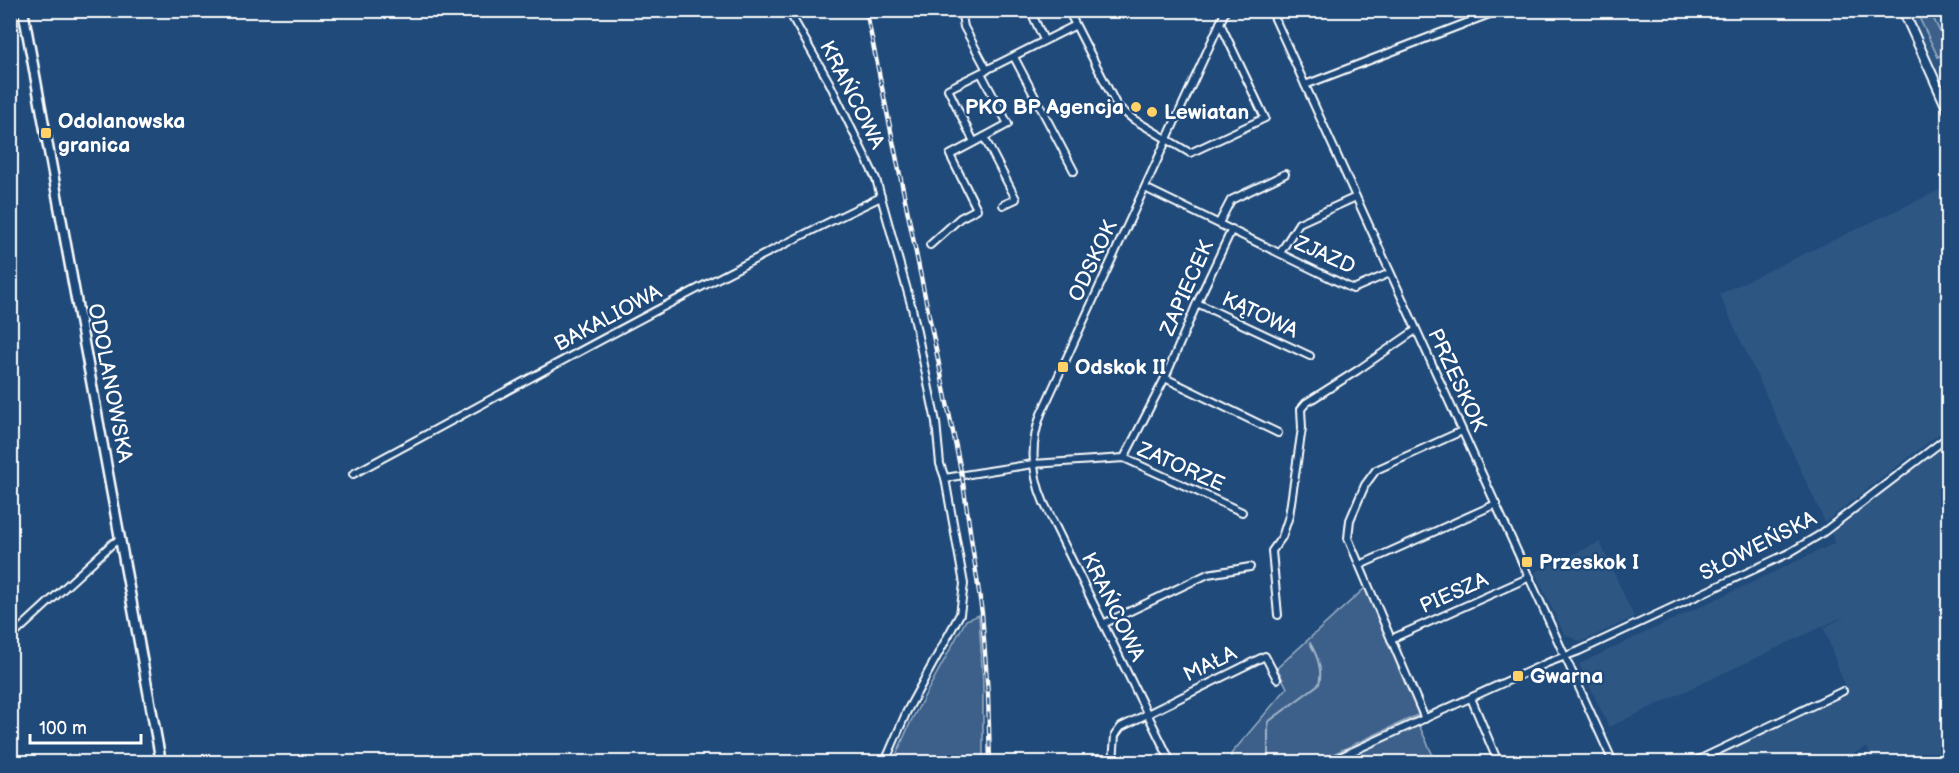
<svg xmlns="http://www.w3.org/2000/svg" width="1959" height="773" viewBox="0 0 1959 773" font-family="'Balsamiq Sans',sans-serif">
<rect width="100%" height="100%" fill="#1f4a7a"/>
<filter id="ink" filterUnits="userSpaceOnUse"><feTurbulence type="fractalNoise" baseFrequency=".0167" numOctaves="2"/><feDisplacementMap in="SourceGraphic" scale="12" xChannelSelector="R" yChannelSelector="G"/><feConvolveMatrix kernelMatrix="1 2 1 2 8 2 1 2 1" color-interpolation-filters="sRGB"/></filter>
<g filter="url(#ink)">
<g fill="#2e5683">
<polygon points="1909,11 1948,11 1948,76 1943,81"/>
<polygon points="1948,186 1948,427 1825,522 1719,294"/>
<polygon points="1948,443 1948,762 1873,762 1867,747 1835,762 1704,762 1848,695 1824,628 1847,615 1609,727 1579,664 1835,543 1831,533"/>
<polygon points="1600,542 1634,617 1581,642 1564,634 1535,572"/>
</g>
<g fill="#3c618b" stroke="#9eb0c5" stroke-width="1.5">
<polygon points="1916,11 1930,11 1948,49 1938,57"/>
<polygon points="1365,588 1420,714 1316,762 1230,762 1231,754 1287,688 1277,668"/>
<polygon points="979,615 983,684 983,762 893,762 911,721 966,620"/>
<polygon points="1418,723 1436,762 1333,762"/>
</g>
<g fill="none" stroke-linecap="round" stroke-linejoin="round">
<path stroke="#a3b5c8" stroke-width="2" d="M1268 762V722L1319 684C1323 670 1317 655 1310 643"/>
<defs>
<g id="minor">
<polyline points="788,10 829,82 876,179 912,308 936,422 940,464 945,478 964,584 960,614 907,711 885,762"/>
<polyline points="961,10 964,27 987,70"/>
<polyline points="1030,10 1044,40"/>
<polyline points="1068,10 1117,106 1133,119 1190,153 1265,118 1220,23"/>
<polyline points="1271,10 1613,762"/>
<polyline points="1014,57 1074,171"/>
<polyline points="981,73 1008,124 984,137 1016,199 1003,205"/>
<polyline points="1305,85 1500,10"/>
<polyline points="974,142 948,89 1074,26"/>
<polyline points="1145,188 1353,289 1390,273"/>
<polyline points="1219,223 1231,200 1285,174"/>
<polyline points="930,245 960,218 977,209 950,155 984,137"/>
<polyline points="1280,253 1299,223 1356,197"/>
<polyline points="1197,303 1310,356"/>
<polyline points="1165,378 1278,433"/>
<polyline points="1124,458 1165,378 1197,303 1232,229"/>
<path d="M353 474C528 380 702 282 881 197"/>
<polyline points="945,478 1033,464 1124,458 1242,512"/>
<polyline points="1360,565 1496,504"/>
<polyline points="1278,615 1272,551 1282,537 1289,516 1302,428 1301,409 1306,403 1358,370 1416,330"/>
<polyline points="1103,624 1208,574 1250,567"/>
<polyline points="10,638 113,543 121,540"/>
<polyline points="1391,639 1530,577"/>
<polyline points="1471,698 1498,762"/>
<polyline points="1425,719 1348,538 1350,520 1365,485 1376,470 1462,431"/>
<polyline points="1113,762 1115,735 1121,727 1265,656 1277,679"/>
<path d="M1171 762 1044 503C1031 473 1030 444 1041 414L1226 10"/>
<polyline points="1329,762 1547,663 1579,651 1789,553 1821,534 1948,437"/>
<polyline points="1694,762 1843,691"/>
</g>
<polyline id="tertiary" points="1903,10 1948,110"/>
<polyline id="secondary" points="23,10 161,762"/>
</defs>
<use href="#minor" stroke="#fff" stroke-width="10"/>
<use href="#tertiary" stroke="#fff" stroke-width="12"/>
<use href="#secondary" stroke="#fff" stroke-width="13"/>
<use href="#minor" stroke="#1f4a7a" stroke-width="6"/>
<use href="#tertiary" stroke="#1f4a7a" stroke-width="8"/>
<use href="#secondary" stroke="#1f4a7a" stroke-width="8"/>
<defs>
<polyline id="rail" points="866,10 962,476 982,613 988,694 990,762"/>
</defs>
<use href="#rail" stroke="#fff" stroke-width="4.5"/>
<use href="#rail" stroke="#1f4a7a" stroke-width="2" stroke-dasharray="7" stroke-linecap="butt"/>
</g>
</g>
<g fill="#ffd166" stroke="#1f4a7a" stroke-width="2">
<circle cx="1136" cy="107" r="6"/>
<circle cx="1152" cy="112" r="6"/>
<rect x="40" y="127" width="12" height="12" rx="3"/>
<rect x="1057" y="361" width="12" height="12" rx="3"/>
<rect x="1521" y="556" width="12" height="12" rx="3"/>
<rect x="1512" y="670" width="12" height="12" rx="3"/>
</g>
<g text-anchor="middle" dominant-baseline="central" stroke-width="4.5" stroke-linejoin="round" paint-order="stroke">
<g font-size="21" fill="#fff" stroke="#1f4a7a">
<text transform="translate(852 95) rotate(63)">KRAŃCOWA</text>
<text transform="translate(1325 255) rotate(24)">ZJAZD</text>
<text transform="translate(1093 261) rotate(-65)">ODSKOK</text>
<text transform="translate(1187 288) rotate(-66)">ZAPIECEK</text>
<text transform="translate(1260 315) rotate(25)">KĄTOWA</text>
<text transform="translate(608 318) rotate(-28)">BAKALIOWA</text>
<text transform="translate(1457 380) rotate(65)">PRZESKOK</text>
<text transform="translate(110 383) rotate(79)">ODOLANOWSKA</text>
<text transform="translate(1181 467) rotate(24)">ZATORZE</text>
<text transform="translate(1758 546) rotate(-27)">SŁOWEŃSKA</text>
<text transform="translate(1454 593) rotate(-24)">PIESZA</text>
<text transform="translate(1113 607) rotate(64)">KRAŃCOWA</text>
<text transform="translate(1210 664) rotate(-26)">MAŁA</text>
</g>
<g font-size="21" font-weight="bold" fill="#fff" stroke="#1f4a7a" text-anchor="start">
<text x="1124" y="107" text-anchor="end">PKO BP Agencja</text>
<text x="1164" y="112">Lewiatan</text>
<text x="58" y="121">Odolanowska<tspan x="58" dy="24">granica</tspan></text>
<text x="1075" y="367">Odskok II</text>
<text x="1539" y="562">Przeskok I</text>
<text x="1530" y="676">Gwarna</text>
</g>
</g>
<rect width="1959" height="773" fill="none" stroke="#1f4a7a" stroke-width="36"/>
<rect x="18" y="18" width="1923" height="737" fill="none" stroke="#fff" stroke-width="2" filter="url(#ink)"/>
<path d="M30 734v9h111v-9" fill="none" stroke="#ffffff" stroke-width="3"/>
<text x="39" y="734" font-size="18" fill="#ffffff" stroke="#1f4a7a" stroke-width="4.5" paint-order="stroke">100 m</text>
</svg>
